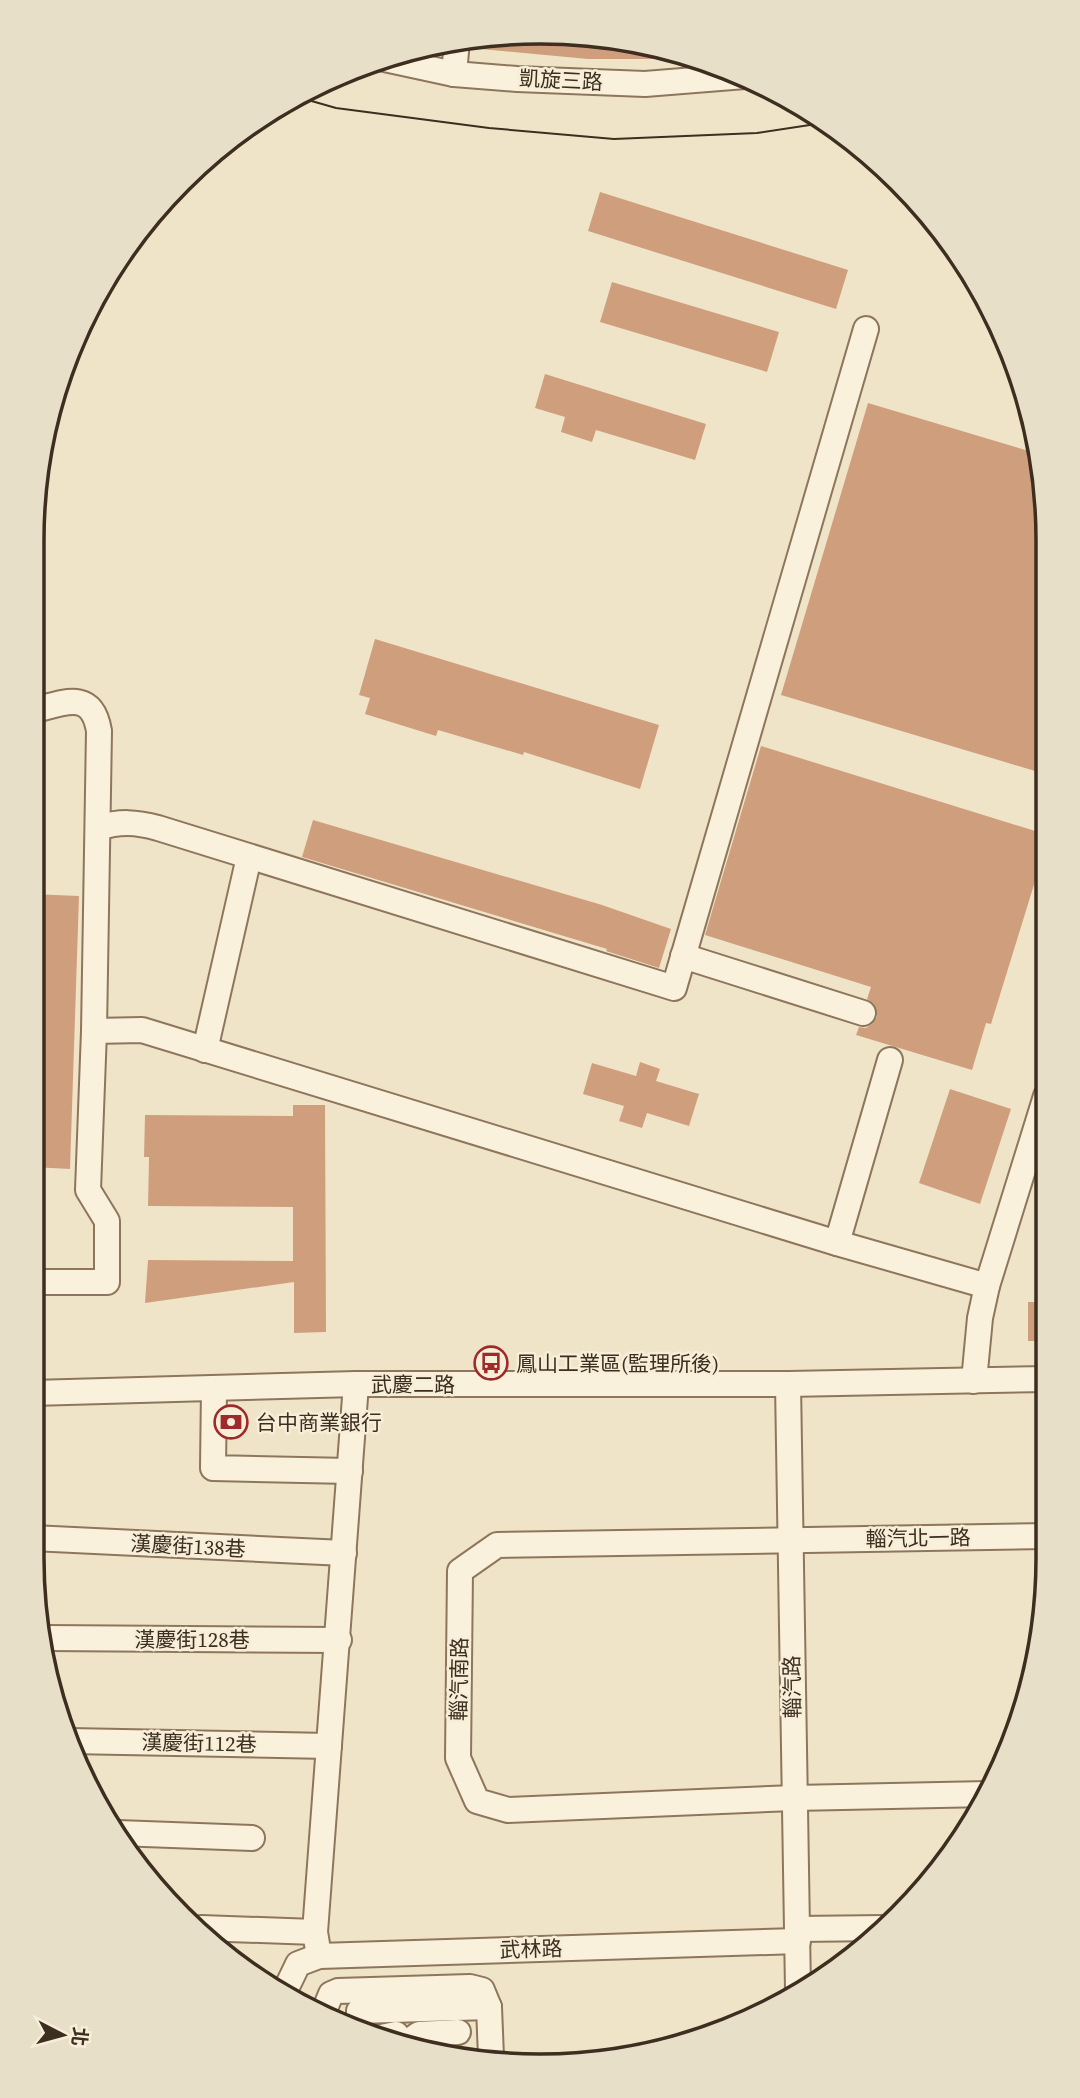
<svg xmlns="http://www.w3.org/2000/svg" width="1080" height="2098" viewBox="0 0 1080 2098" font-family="'Source Serif 4','Noto Sans TC',serif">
<rect width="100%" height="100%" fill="#f0e4c8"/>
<g fill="#cf9f7d">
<polygon points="574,33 672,49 688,55 688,59 588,59 471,48 471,36 474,36"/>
<polygon points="600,192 848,270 836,309 588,231"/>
<polygon points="612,282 779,332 767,372 600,322"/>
<polygon points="545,374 706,424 695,460 596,430 592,442 561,432 565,417 535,408"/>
<polygon points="868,403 1039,454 1044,473 1045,774 781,695"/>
<polygon points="375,639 659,725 640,789 524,752 523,755 438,730 436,736 365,714 370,698 359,695"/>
<polygon points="761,746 1045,834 1045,849 991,1024 986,1023 972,1070 856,1035 859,1027 866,1028 872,1024 877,1017 874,1004 867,999 871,987 705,935"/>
<polygon points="313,820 602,905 671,929 659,968 606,951 607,949 302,857"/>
<polygon points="32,894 79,896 70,1169 32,1167"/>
<polygon points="640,1062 660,1069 656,1081 699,1094 689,1126 647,1113 642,1128 619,1121 624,1106 583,1094 592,1063 636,1076"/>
<polygon points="950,1089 1011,1109 980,1204 919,1183"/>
<polygon points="293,1105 325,1105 326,1332 294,1333 294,1282 145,1303 148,1260 293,1261 293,1207 148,1206 149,1157 144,1157 145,1115 293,1116"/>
<rect x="1028" y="1302" width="19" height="39"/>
</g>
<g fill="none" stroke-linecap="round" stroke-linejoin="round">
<defs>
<g id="minor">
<polyline points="380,58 454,74 517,79 645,84 745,76"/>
<polyline points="454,74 457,40"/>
<path d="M98 828C120 821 136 822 158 828L674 988 866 329"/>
<polyline points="683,956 863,1013"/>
<polyline points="94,1031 142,1030 837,1243 987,1286 1046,1096"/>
<polyline points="205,1050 249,857"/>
<polyline points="837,1243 890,1060"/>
<path d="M32 1282H107V1221L88 1190 94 1031 99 731C92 688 63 703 32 711"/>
<polyline points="974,1381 980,1318 987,1286"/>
<polyline points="788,1384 798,1990"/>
<polyline points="214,1388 213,1468 350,1471"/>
<polyline points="32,1393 356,1384 788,1384 1047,1379"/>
<polyline points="32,1538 344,1553"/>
<polyline points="45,1638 339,1640"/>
<polyline points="69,1741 329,1746"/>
<polyline points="988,1794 794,1798 508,1810 477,1801 458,1758 460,1571 497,1545 1047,1536"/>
<polyline points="118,1833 252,1838"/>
<polyline points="201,1928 315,1932"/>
<polyline points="797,1929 885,1928"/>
<polyline points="319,1956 315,1932 356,1384"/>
<polyline points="284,1993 298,1964 319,1956 798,1941"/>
<polyline points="324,2011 331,1994 338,1991 470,1987 482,1990 489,2007 491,2057"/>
<polyline points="359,2027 359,2011 489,2007"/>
<polyline points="381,2037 396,2034"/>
<polyline points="411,2050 412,2039 419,2034 458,2032"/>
</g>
</defs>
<use href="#minor" stroke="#8d765c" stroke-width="28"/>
<use href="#minor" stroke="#faf1dc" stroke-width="24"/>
<polyline stroke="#3d2e20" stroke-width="2" points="294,96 336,108 489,128 614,139 757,133 823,123"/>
</g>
<defs>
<symbol id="bus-ring" viewBox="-11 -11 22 22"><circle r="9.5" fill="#f7eed8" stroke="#9e2a2b" stroke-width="1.5"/><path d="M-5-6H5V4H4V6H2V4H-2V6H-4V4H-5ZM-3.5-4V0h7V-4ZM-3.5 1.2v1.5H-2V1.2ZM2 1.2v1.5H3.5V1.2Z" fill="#9e2a2b"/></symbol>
<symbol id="bank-ring" viewBox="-11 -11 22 22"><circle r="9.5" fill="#f7eed8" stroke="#9e2a2b" stroke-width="1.5"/><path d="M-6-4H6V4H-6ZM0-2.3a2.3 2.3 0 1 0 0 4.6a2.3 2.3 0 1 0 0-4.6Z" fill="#9e2a2b"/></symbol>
</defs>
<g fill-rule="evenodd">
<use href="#bus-ring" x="472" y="1344" width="38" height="38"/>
<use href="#bank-ring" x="212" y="1403" width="38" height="38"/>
</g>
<g text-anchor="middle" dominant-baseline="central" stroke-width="5" stroke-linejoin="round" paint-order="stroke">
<g font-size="21" fill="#3d2e20" stroke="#f7eed8">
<text transform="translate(561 80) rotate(3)">凱旋三路</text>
<text x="413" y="1384">武慶二路</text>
<text transform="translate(918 1538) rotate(-1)">輜汽北一路</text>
<text transform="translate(188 1546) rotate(3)">漢慶街138巷</text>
<text x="192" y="1639">漢慶街128巷</text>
<text transform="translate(459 1679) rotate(-89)">輜汽南路</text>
<text transform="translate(792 1687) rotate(-91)">輜汽路</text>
<text transform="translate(199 1743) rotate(1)">漢慶街112巷</text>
<text transform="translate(531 1949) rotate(-2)">武林路</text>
</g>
<g font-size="21" fill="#3d2e20" stroke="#f7eed8" text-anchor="start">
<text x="516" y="1363">鳳山工業區(監理所後)</text>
<text x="256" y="1422">台中商業銀行</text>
</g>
</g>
<path d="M0 0H1080V2098H0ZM540 44H540A496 496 0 0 1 1036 540V1558A496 496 0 0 1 540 2054H540A496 496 0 0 1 44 1558V540A496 496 0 0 1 540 44Z" fill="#e8dfc9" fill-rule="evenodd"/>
<path fill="none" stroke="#3d2e20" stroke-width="3.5" d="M540 44H540A496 496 0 0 1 1036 540V1558A496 496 0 0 1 540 2054H540A496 496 0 0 1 44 1558V540A496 496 0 0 1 540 44Z"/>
<g transform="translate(63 2035) rotate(96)" stroke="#f7eed8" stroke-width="5" paint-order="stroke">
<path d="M0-5L12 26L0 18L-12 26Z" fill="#3d2e20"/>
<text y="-10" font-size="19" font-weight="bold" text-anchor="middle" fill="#3d2e20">北</text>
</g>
</svg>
